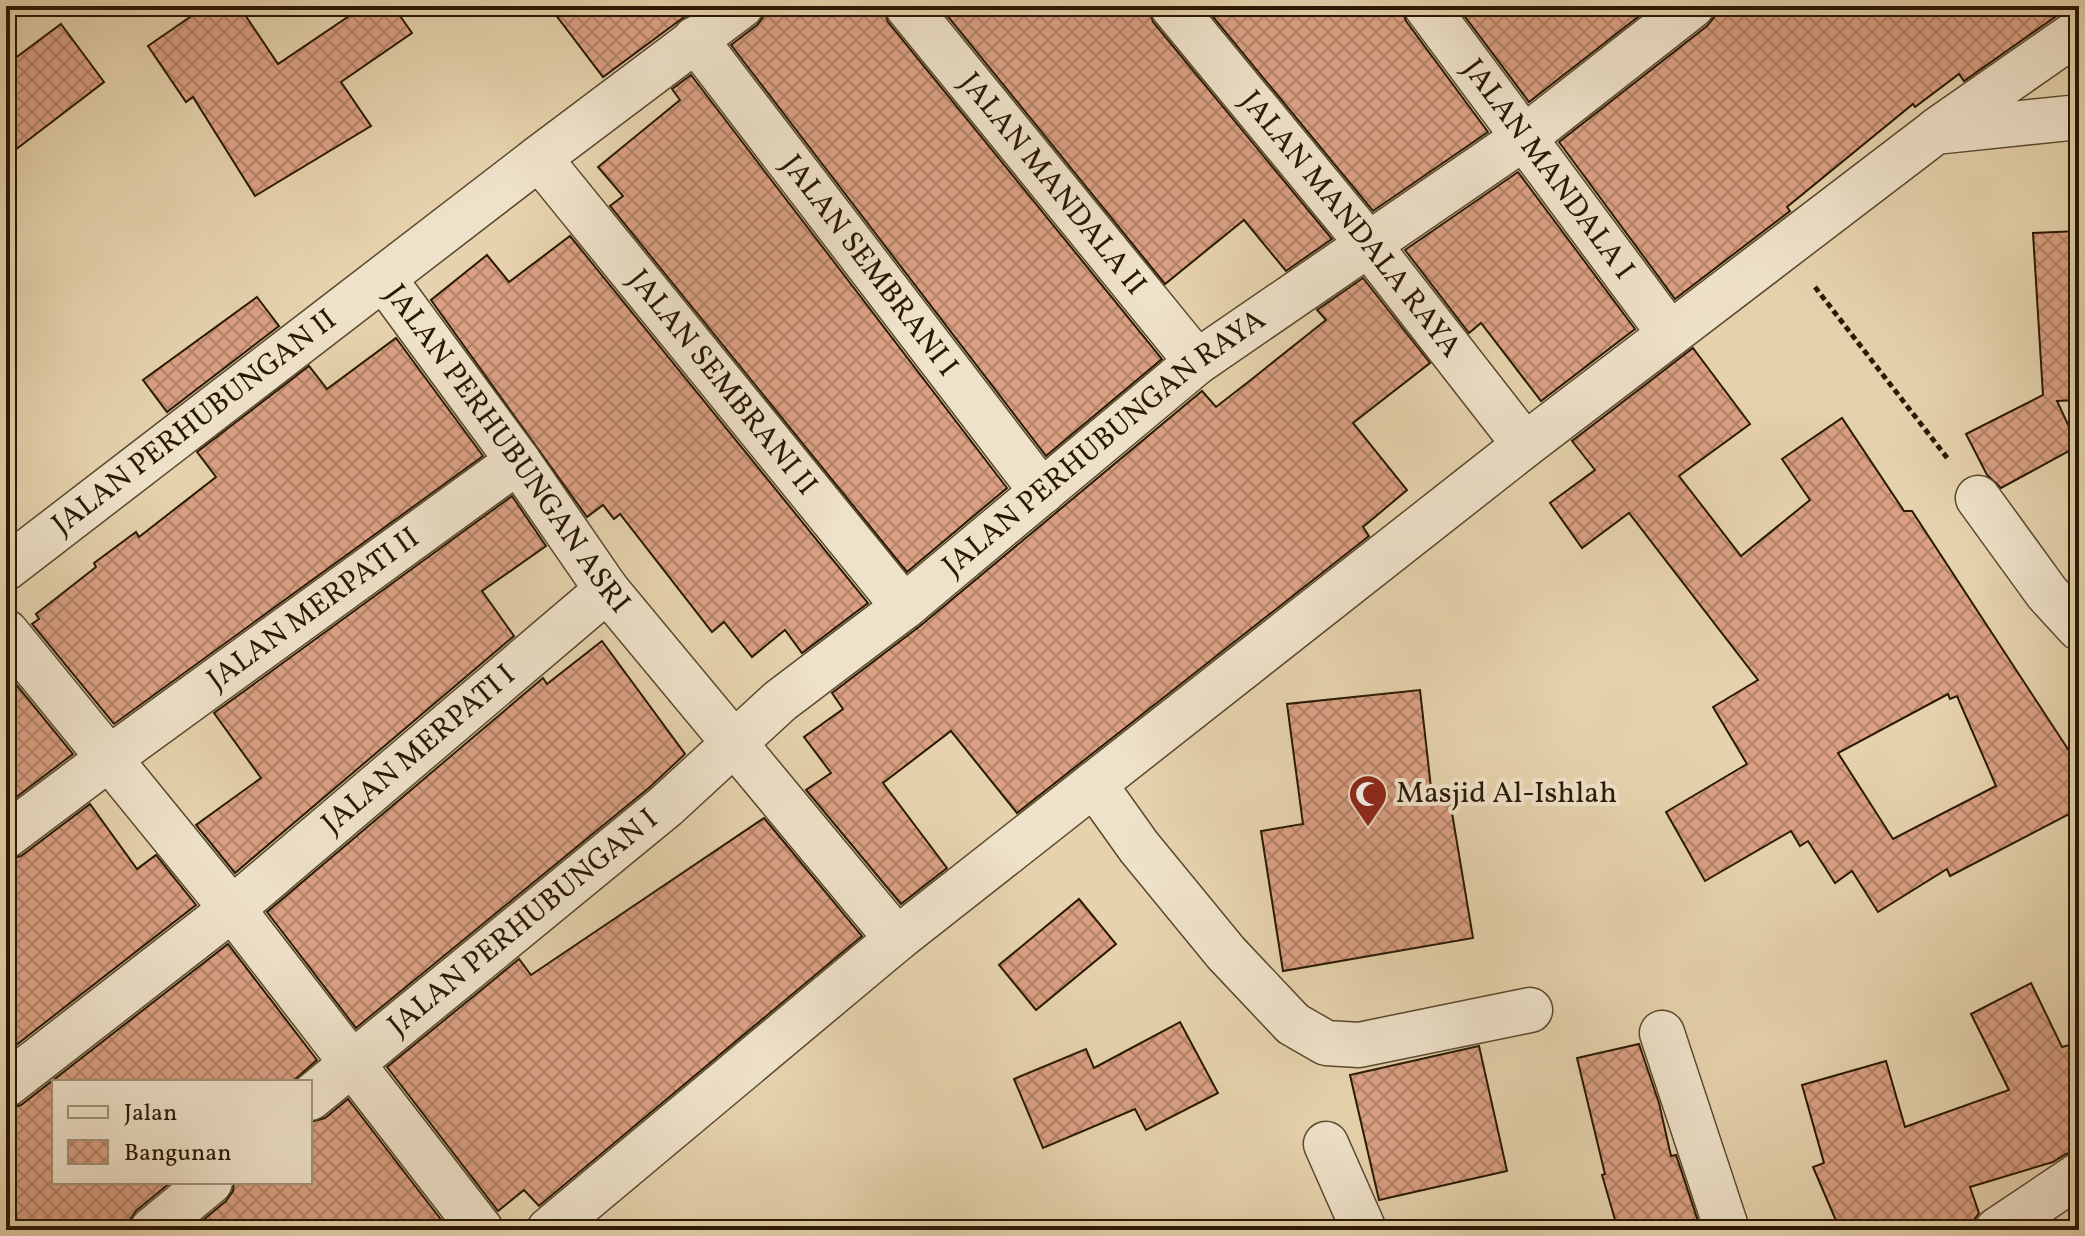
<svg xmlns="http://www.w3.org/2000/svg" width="2085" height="1236" viewBox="0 0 2085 1236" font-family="Vollkorn,serif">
<defs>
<pattern id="building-cross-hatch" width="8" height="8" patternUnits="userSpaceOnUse" patternTransform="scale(2)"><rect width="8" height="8" fill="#dba083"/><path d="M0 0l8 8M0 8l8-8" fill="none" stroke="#b28269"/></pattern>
</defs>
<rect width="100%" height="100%" fill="#e6d3ad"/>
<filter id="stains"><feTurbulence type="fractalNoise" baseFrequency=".0025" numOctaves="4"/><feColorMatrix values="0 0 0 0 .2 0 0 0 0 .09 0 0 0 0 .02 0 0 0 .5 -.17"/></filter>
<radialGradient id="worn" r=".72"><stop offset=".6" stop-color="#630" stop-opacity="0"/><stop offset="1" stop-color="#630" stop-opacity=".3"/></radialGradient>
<g fill="url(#building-cross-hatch)" stroke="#291903" stroke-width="2" fill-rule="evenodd">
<polygon points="206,6 239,6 278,64 364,6 393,6 412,33 341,82 371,126 255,196 193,97 186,102 148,46"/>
<polygon points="549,6 699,6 603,77"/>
<polygon points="766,6 883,6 888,22 1162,359 1046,456 731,45 757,25 764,16"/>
<polygon points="944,6 1148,6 1153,22 1332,239 1286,271 1244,220 1165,284 941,8"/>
<polygon points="1204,6 1401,6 1406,21 1488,132 1373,211"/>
<polygon points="1457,6 1652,6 1529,102"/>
<polygon points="1716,6 2079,6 2065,10 1964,81 1959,74 1915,107 1913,104 1787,207 1790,211 1675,299 1559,142 1707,26 1715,16"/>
<polygon points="61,24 104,82 6,157 6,65"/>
<polygon points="691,75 1007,488 907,572 610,206 623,196 598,167 680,100 672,89"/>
<polygon points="1518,172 1635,329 1541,401 1481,323 1469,333 1405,250"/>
<polygon points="2079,231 2079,400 2057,401 2078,446 2001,488 1987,475 1966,434 2043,395 2033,233"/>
<polygon points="570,236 868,603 802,653 785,630 752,657 724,622 712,632 620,514 614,519 603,505 587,517 431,300 487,255 509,282"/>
<polygon points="1363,278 1430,363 1353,423 1407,490 1363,527 1369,536 1017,813 951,731 883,783 947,868 901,904 806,790 831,773 804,737 843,709 832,693 920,626 1202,391 1216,407 1252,379 1326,320 1317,310"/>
<polygon points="257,297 279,326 167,412 143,380"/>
<polygon points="396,338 483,456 114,724 32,624 39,619 36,614 96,567 94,563 136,532 139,537 216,477 197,452 309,366 327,389"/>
<path d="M1693 348 1750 424 1679 476 1741 556 1810 500 1782 459 1842 418 1904 511H1912L2079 766V809L1950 876 1947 869 1878 912 1852 871 1835 883 1808 841 1800 846 1791 831 1705 881 1666 812 1747 764 1713 707 1758 680 1629 513 1582 548 1550 503 1595 470 1572 441ZM1948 694 1950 699 1957 696 1996 786 1893 839 1838 753Z"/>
<polygon points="512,496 546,546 482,591 514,636 235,873 196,825 261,778 214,713"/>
<polygon points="602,641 685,754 650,787 356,1028 267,912 543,678 547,684"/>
<polygon points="6,672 73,754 6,805"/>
<polygon points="1420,690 1432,797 1449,795 1473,938 1283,971 1261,831 1303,824 1287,704"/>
<polygon points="90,804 137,869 156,855 196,905 6,1053 6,860 21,856"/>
<polygon points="764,818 862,936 539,1206 524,1190 498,1211 387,1067 519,959 531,975"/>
<polygon points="1079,899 1116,944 1036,1010 999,965"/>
<polygon points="228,944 317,1060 292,1082 54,1082 54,1182 171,1182 136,1211 129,1221 128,1230 6,1230 6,1109 21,1105"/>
<polygon points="2031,983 2062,1047 2079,1042 2079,1150 2066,1154 2053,1162 1970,1187 1979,1213 1974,1220 1972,1230 1840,1230 1813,1167 1824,1163 1802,1085 1886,1061 1905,1127 2009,1090 1971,1014"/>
<polygon points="1180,1022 1218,1093 1146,1130 1135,1109 1043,1148 1014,1079 1086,1049 1094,1068"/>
<polygon points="1639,1044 1659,1103 1671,1156 1676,1155 1701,1230 1618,1230 1602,1175 1605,1174 1577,1058"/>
<polygon points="1479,1046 1507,1171 1379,1200 1350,1075"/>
<polygon points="348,1099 449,1230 191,1230 226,1201 233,1191 234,1182 310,1182 310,1122 325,1118"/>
</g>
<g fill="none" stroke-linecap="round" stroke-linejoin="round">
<defs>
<g id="minor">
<path id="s1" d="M907 6 1197 362"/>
<path id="s2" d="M1172 6 1369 245 1525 445"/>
<path id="s3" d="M1426 6 1670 334"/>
<path id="s4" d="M695 39 1042 492"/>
<polyline points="1937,130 2079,31"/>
<path id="s5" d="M539 158 904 607"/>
<path id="s6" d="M384 279 518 461 607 590 897 939"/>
<polyline points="1978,498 2047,593 2079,628"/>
<path id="s7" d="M6 568 539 158 741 6"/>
<polyline points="6,632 245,925 481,1230"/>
<polyline points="1094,784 1139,847 1226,953 1293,1024 1326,1043 1359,1045 1530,1010"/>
<path id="s8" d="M6 836 111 757 518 461"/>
<polyline points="1662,1033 1727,1230"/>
<path id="s9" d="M6 1085 232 909 607 590"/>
<path id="s10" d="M310 1098 666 806 780 701 904 607 1197 362 1525 137 1692 6"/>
<polyline points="1326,1144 1364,1230"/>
<polyline points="152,1230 210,1182"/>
<polyline points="549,1230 897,939 1525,445 1935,132 2079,117"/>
<polyline points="1997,1230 2079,1175"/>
</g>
</defs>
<use href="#minor" stroke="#58482e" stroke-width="47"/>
<polyline stroke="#291903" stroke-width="5" stroke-dasharray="6 4" stroke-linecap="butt" points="1815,287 1948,459"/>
<use href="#minor" stroke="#efe2ca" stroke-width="44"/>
</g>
<defs>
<symbol id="mosque-pin" viewBox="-11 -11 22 30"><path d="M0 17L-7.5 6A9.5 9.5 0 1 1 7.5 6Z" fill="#8f2418" stroke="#efe2ca"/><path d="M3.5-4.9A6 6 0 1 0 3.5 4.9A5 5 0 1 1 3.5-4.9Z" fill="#fff"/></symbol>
</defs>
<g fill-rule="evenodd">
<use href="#mosque-pin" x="1346" y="772" width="44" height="60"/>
</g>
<g text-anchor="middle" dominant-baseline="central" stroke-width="8" stroke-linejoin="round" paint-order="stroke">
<g font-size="30" fill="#291903" stroke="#efe2ca">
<text stroke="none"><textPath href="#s3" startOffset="204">JALAN MANDALA I</textPath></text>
<text stroke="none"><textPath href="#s1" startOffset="230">JALAN MANDALA II</textPath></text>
<text stroke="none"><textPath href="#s2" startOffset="282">JALAN MANDALA RAYA</textPath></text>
<text stroke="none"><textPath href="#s4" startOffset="286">JALAN SEMBRANI I</textPath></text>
<text stroke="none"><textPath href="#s5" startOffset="290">JALAN SEMBRANI II</textPath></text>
<text stroke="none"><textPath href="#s7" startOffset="238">JALAN PERHUBUNGAN II</textPath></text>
<text stroke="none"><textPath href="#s10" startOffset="1030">JALAN PERHUBUNGAN RAYA</textPath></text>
<text stroke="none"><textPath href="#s6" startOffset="210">JALAN PERHUBUNGAN ASRI</textPath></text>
<text stroke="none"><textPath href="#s8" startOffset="382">JALAN MERPATI II</textPath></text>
<text stroke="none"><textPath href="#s9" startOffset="532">JALAN MERPATI I</textPath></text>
<text stroke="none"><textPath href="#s10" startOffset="276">JALAN PERHUBUNGAN I</textPath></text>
</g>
<g font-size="30" fill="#291903" stroke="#efe2ca" text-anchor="start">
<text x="1396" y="794">Masjid Al-Ishlah</text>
</g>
</g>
<rect width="2085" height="1236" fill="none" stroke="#e6d3ad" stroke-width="32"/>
<rect x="8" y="8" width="2069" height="1220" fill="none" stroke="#291903" stroke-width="4"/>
<rect x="16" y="16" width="2053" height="1204" fill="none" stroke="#291903" stroke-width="2"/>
<rect x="52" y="1080" width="260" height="104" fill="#efe2ca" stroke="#a0927a" stroke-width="2"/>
<rect x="68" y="1106" width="40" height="12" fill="#efe2ca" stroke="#a0927a" stroke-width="2"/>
<text x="124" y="1120" font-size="24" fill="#291903">Jalan</text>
<rect x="68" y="1140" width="40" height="24" fill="url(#building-cross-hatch)" stroke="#a0927a" stroke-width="2"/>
<text x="124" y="1160" font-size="24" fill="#291903">Bangunan</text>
<rect width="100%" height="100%" filter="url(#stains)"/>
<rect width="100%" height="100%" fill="url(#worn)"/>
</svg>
